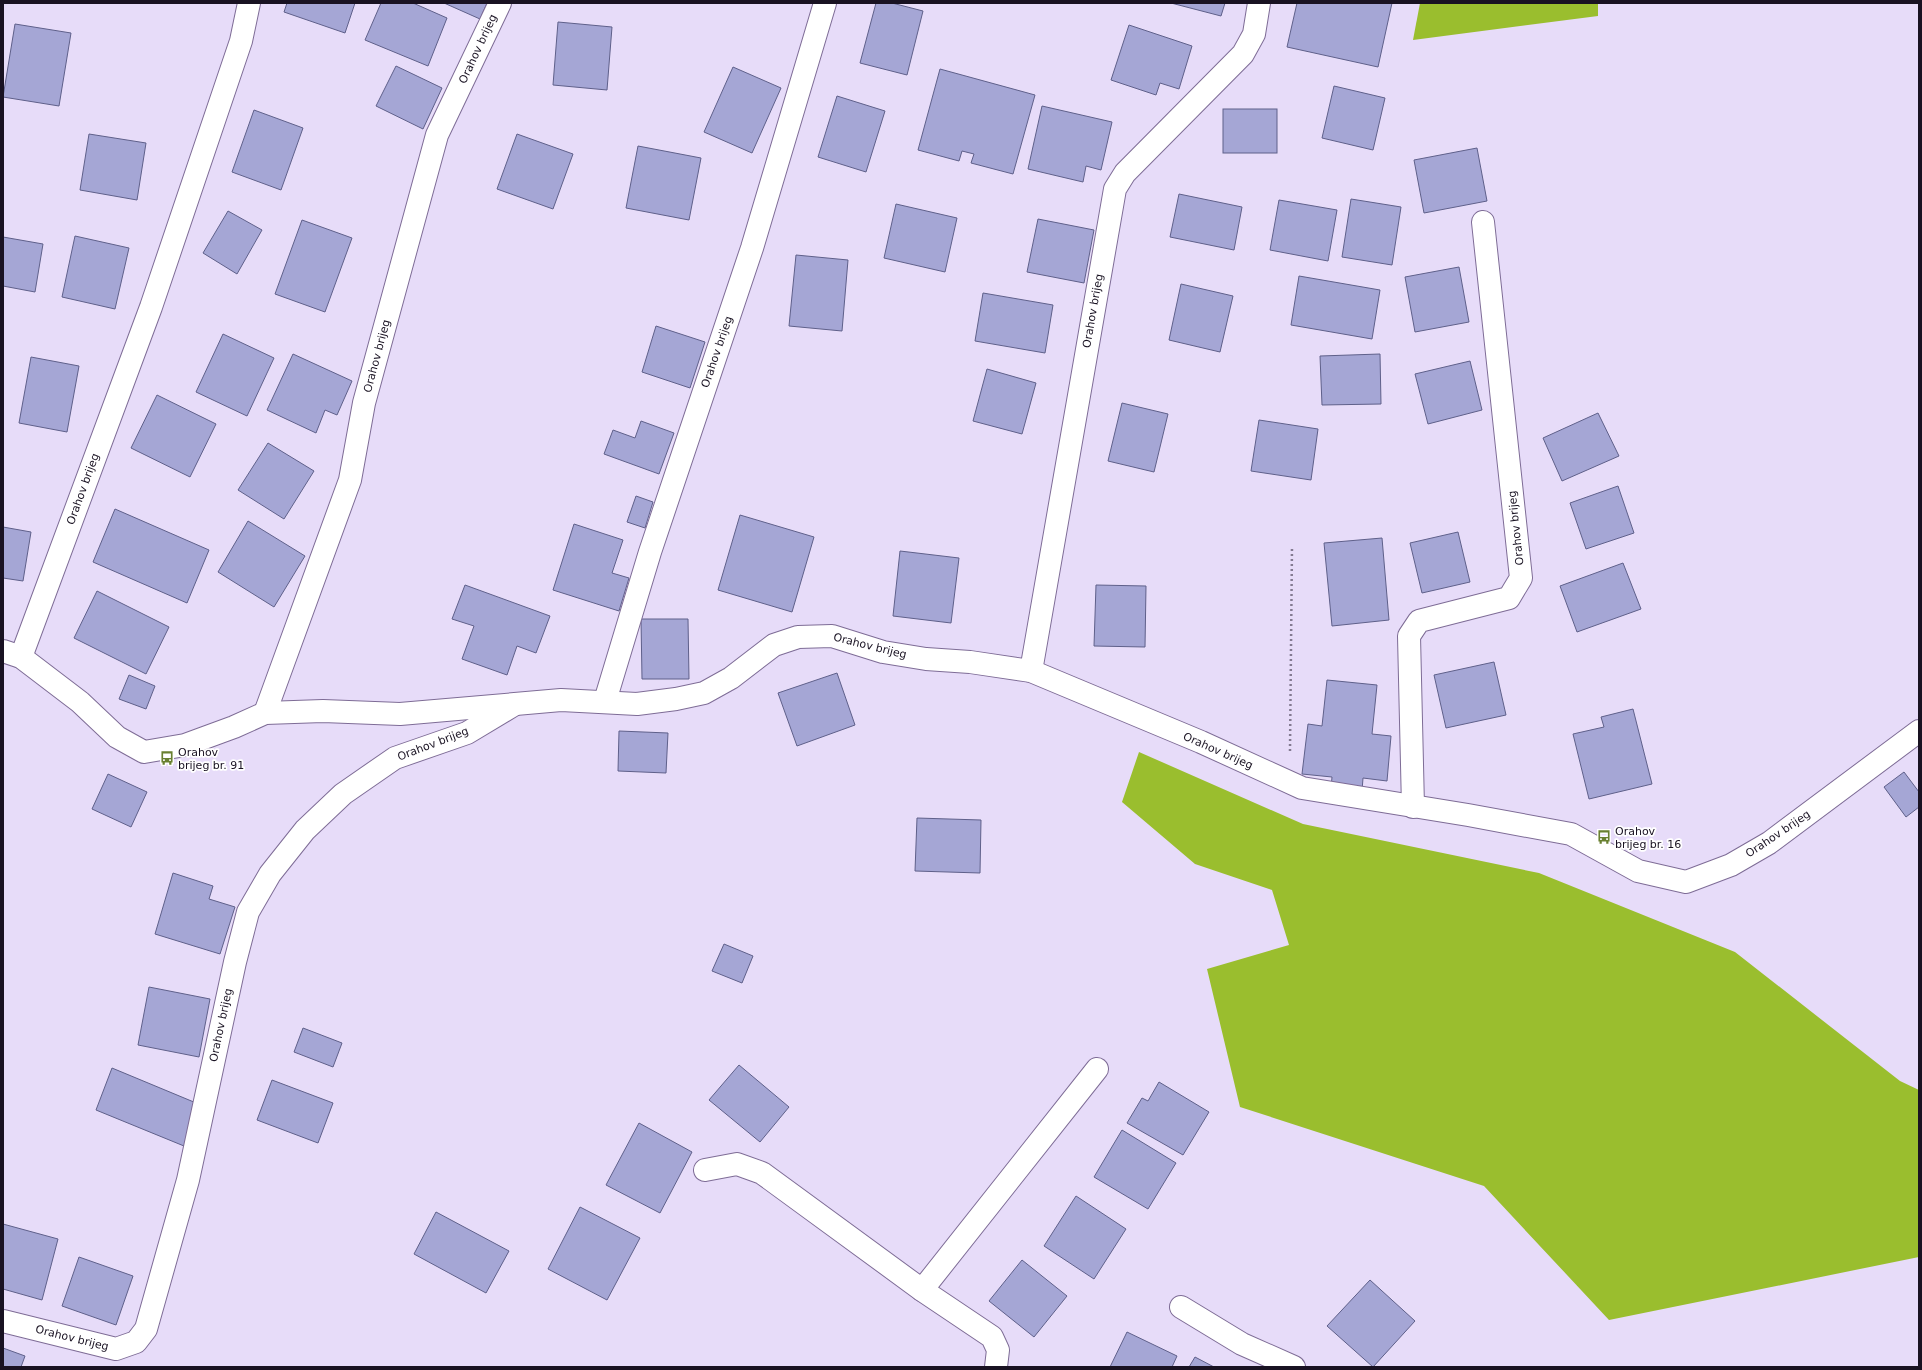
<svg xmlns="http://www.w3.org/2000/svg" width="1922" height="1370" viewBox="0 0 1922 1370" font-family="'DejaVu Sans',sans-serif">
<rect width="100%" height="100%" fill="#e7dcf9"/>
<g fill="#9abe2e">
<polygon points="1420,3 1598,3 1598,16 1413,40"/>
<polygon points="1139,752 1303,824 1539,873 1735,952 1900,1081 1919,1090 1919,1257 1609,1320 1484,1186 1240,1107 1207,969 1289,945 1272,890 1195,864 1122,802"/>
</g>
<g fill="#a5a6d5" stroke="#5f608a">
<polygon points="287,3 355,3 345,33 284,12"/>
<polygon points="381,3 413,3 447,18 428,66 365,40"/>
<polygon points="444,3 487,3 480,19"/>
<polygon points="876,3 892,3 923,11 907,75 860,63"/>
<polygon points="1171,3 1225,3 1221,16"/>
<polygon points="1297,3 1392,3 1378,67 1287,47"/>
<polygon points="558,22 612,27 607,90 553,85"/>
<polygon points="15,24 71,33 59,106 3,97"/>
<polygon points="1129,25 1192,46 1179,89 1160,83 1156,95 1111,80"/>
<polygon points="396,66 442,88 423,129 376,106"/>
<polygon points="733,67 781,88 752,153 704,132"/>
<polygon points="940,69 1035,95 1013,174 971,163 974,154 962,151 959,161 918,150"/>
<polygon points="1334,86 1385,98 1373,150 1322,138"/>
<polygon points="837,96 885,111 866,172 818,157"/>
<polygon points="1042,106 1112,122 1101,170 1086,166 1083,182 1028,169"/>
<rect x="1223" y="109" width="54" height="44"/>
<polygon points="254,110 303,128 281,190 232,172"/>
<polygon points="89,134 146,143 137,200 80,190"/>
<polygon points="517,134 573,154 553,209 497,189"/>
<polygon points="638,146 701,158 689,220 626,208"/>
<polygon points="1477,148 1487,201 1424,213 1414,160"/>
<polygon points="1179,194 1242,207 1234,250 1170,237"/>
<polygon points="1351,199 1401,207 1392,265 1342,257"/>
<polygon points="1279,200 1337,210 1328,261 1270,250"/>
<polygon points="896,204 957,218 945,272 884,258"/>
<polygon points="228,211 262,230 237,274 203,253"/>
<polygon points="1038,219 1094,230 1084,283 1027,272"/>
<polygon points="302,220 352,238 325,312 275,294"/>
<polygon points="75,236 129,248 115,309 62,297"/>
<polygon points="3,237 43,244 35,292 3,286"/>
<polygon points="796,255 848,260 842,331 789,326"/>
<polygon points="1459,267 1469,322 1415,332 1405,277"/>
<polygon points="1299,276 1380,290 1372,339 1291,325"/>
<polygon points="1181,284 1233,296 1220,352 1169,340"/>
<polygon points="983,293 1053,305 1045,353 975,341"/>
<polygon points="656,326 705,342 690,388 642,372"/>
<polygon points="223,334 274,358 247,416 196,392"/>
<polygon points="293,354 352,381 337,415 325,410 316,433 267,410"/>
<polygon points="1380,354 1381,404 1322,405 1320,356"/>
<polygon points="31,357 79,366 67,432 19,423"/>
<polygon points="1470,361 1482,410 1428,424 1415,374"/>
<polygon points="987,369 1036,383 1022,434 973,421"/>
<polygon points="157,395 216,424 190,477 131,448"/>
<polygon points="1122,403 1168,414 1154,472 1108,461"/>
<polygon points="1598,413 1619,456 1562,481 1543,438"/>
<polygon points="1259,420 1318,429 1311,480 1251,471"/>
<polygon points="641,421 674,433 659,474 604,454 613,430 635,438"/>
<polygon points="268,443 314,471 284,519 238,490"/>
<polygon points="1618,486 1634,533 1586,549 1570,503"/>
<polygon points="636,496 653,502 645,528 627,522"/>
<polygon points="115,509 209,550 187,603 93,562"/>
<polygon points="740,515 814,537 792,612 718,590"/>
<polygon points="248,521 305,556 274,607 218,572"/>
<polygon points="574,524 623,540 612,573 629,578 619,611 553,590"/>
<polygon points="3,527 31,532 23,581 3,578"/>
<polygon points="1458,532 1470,582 1422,593 1410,543"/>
<polygon points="1382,538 1389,620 1332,626 1324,543"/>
<polygon points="900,551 959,558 951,623 893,616"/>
<polygon points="1623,563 1641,609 1577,632 1560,586"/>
<polygon points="465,585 550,616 536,653 517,646 507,675 462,659 474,626 452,619"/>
<polygon points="1096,585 1146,586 1145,647 1094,646"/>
<polygon points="97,591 169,627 146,674 74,638"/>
<polygon points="641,619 688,619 689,679 642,679"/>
<polygon points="1494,662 1506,715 1446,728 1434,675"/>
<polygon points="837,673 855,725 797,746 778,693"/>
<polygon points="129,675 155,686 146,709 119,699"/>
<polygon points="1327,680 1377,685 1372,734 1391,736 1387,781 1363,778 1362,791 1331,788 1332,777 1302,774 1308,724 1322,726"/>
<polygon points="1633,709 1652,784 1589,799 1573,734 1604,727 1601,717"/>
<polygon points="619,731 668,733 666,773 618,771"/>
<polygon points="1904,772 1919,792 1919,807 1906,817 1884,787"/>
<polygon points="108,774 147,792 131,827 92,809"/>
<polygon points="917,818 981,820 980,873 915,871"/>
<polygon points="173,873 213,886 209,899 235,907 220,954 155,934"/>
<polygon points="724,944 753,956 742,983 712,971"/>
<polygon points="149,987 210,999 199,1057 138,1045"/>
<polygon points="303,1028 342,1043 333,1067 294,1052"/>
<polygon points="739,1065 789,1107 760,1142 709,1100"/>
<polygon points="112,1068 201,1105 184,1146 96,1110"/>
<polygon points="272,1080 333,1103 318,1143 257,1120"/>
<polygon points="1159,1082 1209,1112 1183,1155 1127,1123 1142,1098 1148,1101"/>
<polygon points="639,1123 692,1152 660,1213 606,1185"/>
<polygon points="1122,1130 1176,1163 1148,1209 1094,1177"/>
<polygon points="1076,1196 1126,1229 1094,1279 1044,1246"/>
<polygon points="580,1207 640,1238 607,1300 548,1269"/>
<polygon points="436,1212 509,1251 486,1293 414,1254"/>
<polygon points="3,1224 58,1239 42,1300 3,1289"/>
<polygon points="79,1257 133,1276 116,1325 62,1306"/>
<polygon points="1022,1260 1067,1296 1034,1337 989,1301"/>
<polygon points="1370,1280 1415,1321 1373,1367 1327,1326"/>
<polygon points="1127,1332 1177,1356 1172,1367 1110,1367"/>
<polygon points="3,1348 25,1356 21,1367 3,1367"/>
<polygon points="1195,1357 1214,1367 1189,1367"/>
</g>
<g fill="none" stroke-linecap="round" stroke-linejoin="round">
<defs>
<g id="minor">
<polyline points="3,651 21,657 80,702 117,737 144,752 185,745 234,727 265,713 323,711 400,714 561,700 637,704 676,699 704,693 731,678 774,645 798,637 832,636 883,652 926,659 970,662 1031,671 1201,742 1302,788 1468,815 1571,834 1638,871 1686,882 1731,865 1769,843 1919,731"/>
<polyline points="21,657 151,307 241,41 249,3"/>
<polyline points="1031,671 1115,189 1125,173 1243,54 1254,34 1259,3"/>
<polyline points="605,701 650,552 752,248 825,3"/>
<polyline points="265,713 350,480 364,403 437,135 500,3"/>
<polyline points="1413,807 1409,636 1419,621 1509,598 1521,578 1483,222"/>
<polyline points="705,1170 737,1164 762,1173 922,1290 992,1337 998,1350 996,1367"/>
<polyline points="922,1290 1097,1069"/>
<polyline points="1181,1307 1242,1344 1294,1367"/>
<polyline points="3,1321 116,1349 136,1342 146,1329 188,1180 235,962 248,912 270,874 305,830 343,794 395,758 467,733 512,706"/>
</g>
</defs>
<use href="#minor" stroke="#7e6c96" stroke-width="24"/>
<polyline stroke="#837a91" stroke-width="2.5" stroke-dasharray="2 3" stroke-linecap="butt" points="1290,751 1292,547"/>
<use href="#minor" stroke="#fff" stroke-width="22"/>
</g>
<defs>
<symbol id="bus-bare" viewBox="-9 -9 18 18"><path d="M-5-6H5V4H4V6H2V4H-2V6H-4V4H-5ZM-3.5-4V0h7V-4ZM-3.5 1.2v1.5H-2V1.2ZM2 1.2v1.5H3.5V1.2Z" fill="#698031" stroke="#fff" stroke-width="2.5" paint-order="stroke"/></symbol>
</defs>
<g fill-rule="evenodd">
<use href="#bus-bare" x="157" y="748" width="20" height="20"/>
<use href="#bus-bare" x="1594" y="827" width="20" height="20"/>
</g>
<g text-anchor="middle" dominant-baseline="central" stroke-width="3.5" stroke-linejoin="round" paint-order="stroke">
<g font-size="11" fill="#191222" stroke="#fff">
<text transform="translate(478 49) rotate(-65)">Orahov brijeg</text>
<text transform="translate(1093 311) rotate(-80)">Orahov brijeg</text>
<text transform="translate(717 352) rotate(-71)">Orahov brijeg</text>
<text transform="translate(377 356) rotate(-75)">Orahov brijeg</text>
<text transform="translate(83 489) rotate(-70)">Orahov brijeg</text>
<text transform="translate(1516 528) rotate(-96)">Orahov brijeg</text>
<text transform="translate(870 646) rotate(14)">Orahov brijeg</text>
<text transform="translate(433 744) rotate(-21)">Orahov brijeg</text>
<text transform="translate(1218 751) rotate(24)">Orahov brijeg</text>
<text transform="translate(1778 834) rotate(-34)">Orahov brijeg</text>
<text transform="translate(221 1025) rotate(-78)">Orahov brijeg</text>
<text transform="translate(72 1338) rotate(14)">Orahov brijeg</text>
</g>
<g font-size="11" fill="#191222" stroke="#fff" text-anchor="start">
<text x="178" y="752">Orahov<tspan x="178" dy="13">brijeg br. 91</tspan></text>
<text x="1615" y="831">Orahov<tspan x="1615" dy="13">brijeg br. 16</tspan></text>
</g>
</g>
<rect width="1922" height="1370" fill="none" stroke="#191222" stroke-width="8"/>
</svg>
